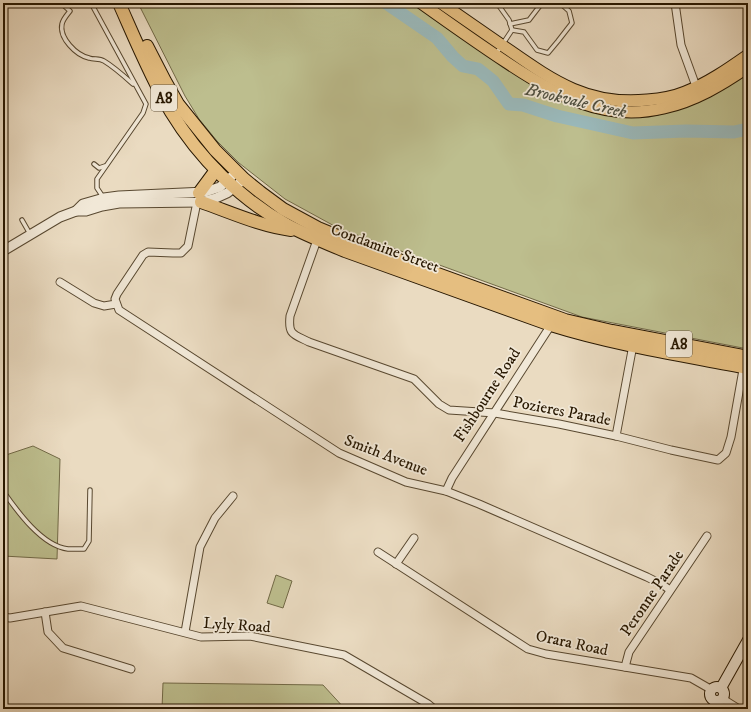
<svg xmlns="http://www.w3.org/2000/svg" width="751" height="712" viewBox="0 0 751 712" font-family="'IM FELL DW Pica',serif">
<rect width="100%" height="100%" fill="#eadbc1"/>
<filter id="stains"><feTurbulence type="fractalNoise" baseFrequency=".005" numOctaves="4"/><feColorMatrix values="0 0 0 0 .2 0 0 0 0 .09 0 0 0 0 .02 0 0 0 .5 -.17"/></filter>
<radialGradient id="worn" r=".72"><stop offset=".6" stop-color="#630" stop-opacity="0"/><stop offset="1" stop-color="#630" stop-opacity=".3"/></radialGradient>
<g fill="#bdbe8e" stroke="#726a47">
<polygon points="138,3 415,3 548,97 581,109 616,116 658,115 706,97 748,71 748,349 582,317 338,228 285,199 239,163 217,141 199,119 185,96"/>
<polygon points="33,446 60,459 57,559 3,556 3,456"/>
<polygon points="276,575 292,581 283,608 267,603"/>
<polygon points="163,683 323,685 345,709 162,709"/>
</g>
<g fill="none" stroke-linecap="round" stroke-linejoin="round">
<polyline stroke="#9ab9bb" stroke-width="13" points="386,3 437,38 453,57 463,66 478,69 493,81 509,104 523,105 557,116 633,133 686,131 734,132 748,129"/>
<defs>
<g id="service">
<path d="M61 3 70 11C67 15 63 19 62 24 59 38 76 55 89 58 94 60 99 58 104 61 114 67 124 76 133 84"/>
<polyline points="91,3 146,104 143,113 97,179 97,188 103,197"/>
<polyline points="510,24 529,20 542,3"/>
<polyline points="512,30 524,32 537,50 548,53 558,41 572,23 569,11 560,3"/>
<polyline points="496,54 512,30 509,20 497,3"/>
<polyline points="94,164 99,168 105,166"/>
<polyline points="22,220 30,234"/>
<path d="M3 491C17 511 42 546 68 549 73 549 79 549 84 549L89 541 90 490"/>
</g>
<g id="minor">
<polyline points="675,3 681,45 697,89"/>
<polyline points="197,202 188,246 181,253 173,253 148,252 143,255 117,294 115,299 119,310 339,453 406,482 446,491 479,504 647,577 663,585 670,590"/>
<path d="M317 240 290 316C288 335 293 334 309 342L414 379 439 404 449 410 495 413 559 424 616 436 671 450 718 460 726 453 731 437 744 364"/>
<polyline points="60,282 94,303 104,306 116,304"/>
<polyline points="616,436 633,345"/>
<polyline points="446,491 452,478 551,325"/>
<polyline points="378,552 528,649 546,654 691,678 712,690"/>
<polyline points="396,564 414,538"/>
<polyline points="45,612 48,632 63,648 131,669"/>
<polyline points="3,617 10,618 81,606 201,637 250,636 344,655 428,704 434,709"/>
<polyline points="185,632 200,547 215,518 233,496"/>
<polyline points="625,667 629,652 707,536"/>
<polyline points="723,699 739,709"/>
</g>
<g id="tertiary">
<polyline points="76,211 83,204 104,198 119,196 205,192 220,187 231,177"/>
<polyline points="3,251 60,217 76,211 86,211 102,206 119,203 201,202 216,198 227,193 235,187 244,179"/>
</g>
<g id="secondary">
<circle cx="717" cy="694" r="7"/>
<polyline points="721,688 748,640"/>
</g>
<g id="primary">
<path d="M421 3C449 23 477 43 506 62 554 94 603 123 664 108 695 101 722 85 748 67"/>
<path d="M441 3C463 18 484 33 506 48 552 80 587 106 647 100 660 99 673 97 685 92 708 83 728 69 748 55"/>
</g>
<g id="trunk">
<path d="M119 3C135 39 151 78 171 112 199 158 240 199 287 225 306 235 326 243 345 251L551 325C615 345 682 355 748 368"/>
<polyline points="147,46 165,81 178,104 215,150 244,179 260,192 283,209 318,228 374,251 565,320 612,331 748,357"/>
<polyline points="199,193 216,170"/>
<path d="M201 202C230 212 260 226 291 230"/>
</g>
</defs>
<use href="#service" stroke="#584830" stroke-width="5.5"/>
<use href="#minor" stroke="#584830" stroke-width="9"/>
<use href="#tertiary" stroke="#584830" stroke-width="11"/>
<use href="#secondary" stroke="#271700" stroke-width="12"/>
<use href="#primary" stroke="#271700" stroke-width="13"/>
<use href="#trunk" stroke="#271700" stroke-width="14"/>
<use href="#service" stroke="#f1e8d7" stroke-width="3.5"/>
<use href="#minor" stroke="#f1e8d7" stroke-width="7"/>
<use href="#tertiary" stroke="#f1e8d7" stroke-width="9"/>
<use href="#secondary" stroke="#f1e8d7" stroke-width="10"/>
<use href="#primary" stroke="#e5be80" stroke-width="11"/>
<use href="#trunk" stroke="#e5be80" stroke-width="12"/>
</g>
<g text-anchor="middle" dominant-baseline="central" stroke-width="3.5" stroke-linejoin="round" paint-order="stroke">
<g fill="#f1e8d7" stroke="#645640" stroke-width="1">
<rect x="151" y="85" width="26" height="26" rx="3"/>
<rect x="666" y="331" width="26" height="26" rx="3"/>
</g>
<g font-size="15" font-weight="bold" fill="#271700">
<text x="164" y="98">A8</text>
<text x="679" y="344">A8</text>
</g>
<g font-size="16" fill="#271700" stroke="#f1e8d7">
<text transform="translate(385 248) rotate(20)">Condamine Street</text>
<text transform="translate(487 395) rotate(-57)">Fishbourne Road</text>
<text transform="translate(562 411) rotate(11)">Pozieres Parade</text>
<text transform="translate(386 455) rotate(21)">Smith Avenue</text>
<text transform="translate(652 593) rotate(-56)">Peronne Parade</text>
<text transform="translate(237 625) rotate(4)">Lyly Road</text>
<text transform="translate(572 643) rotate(12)">Orara Road</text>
</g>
<g font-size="17" font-style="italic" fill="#4f5041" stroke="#f1e8d7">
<text transform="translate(576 101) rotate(13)">Brookvale Creek</text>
</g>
</g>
<rect width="751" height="712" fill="none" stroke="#eadbc1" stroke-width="16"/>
<rect x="4" y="4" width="743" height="704" fill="none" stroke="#271700" stroke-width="2"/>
<rect x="8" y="8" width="735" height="696" fill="none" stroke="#271700"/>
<rect width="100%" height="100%" filter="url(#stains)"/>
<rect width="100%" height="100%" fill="url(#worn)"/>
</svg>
